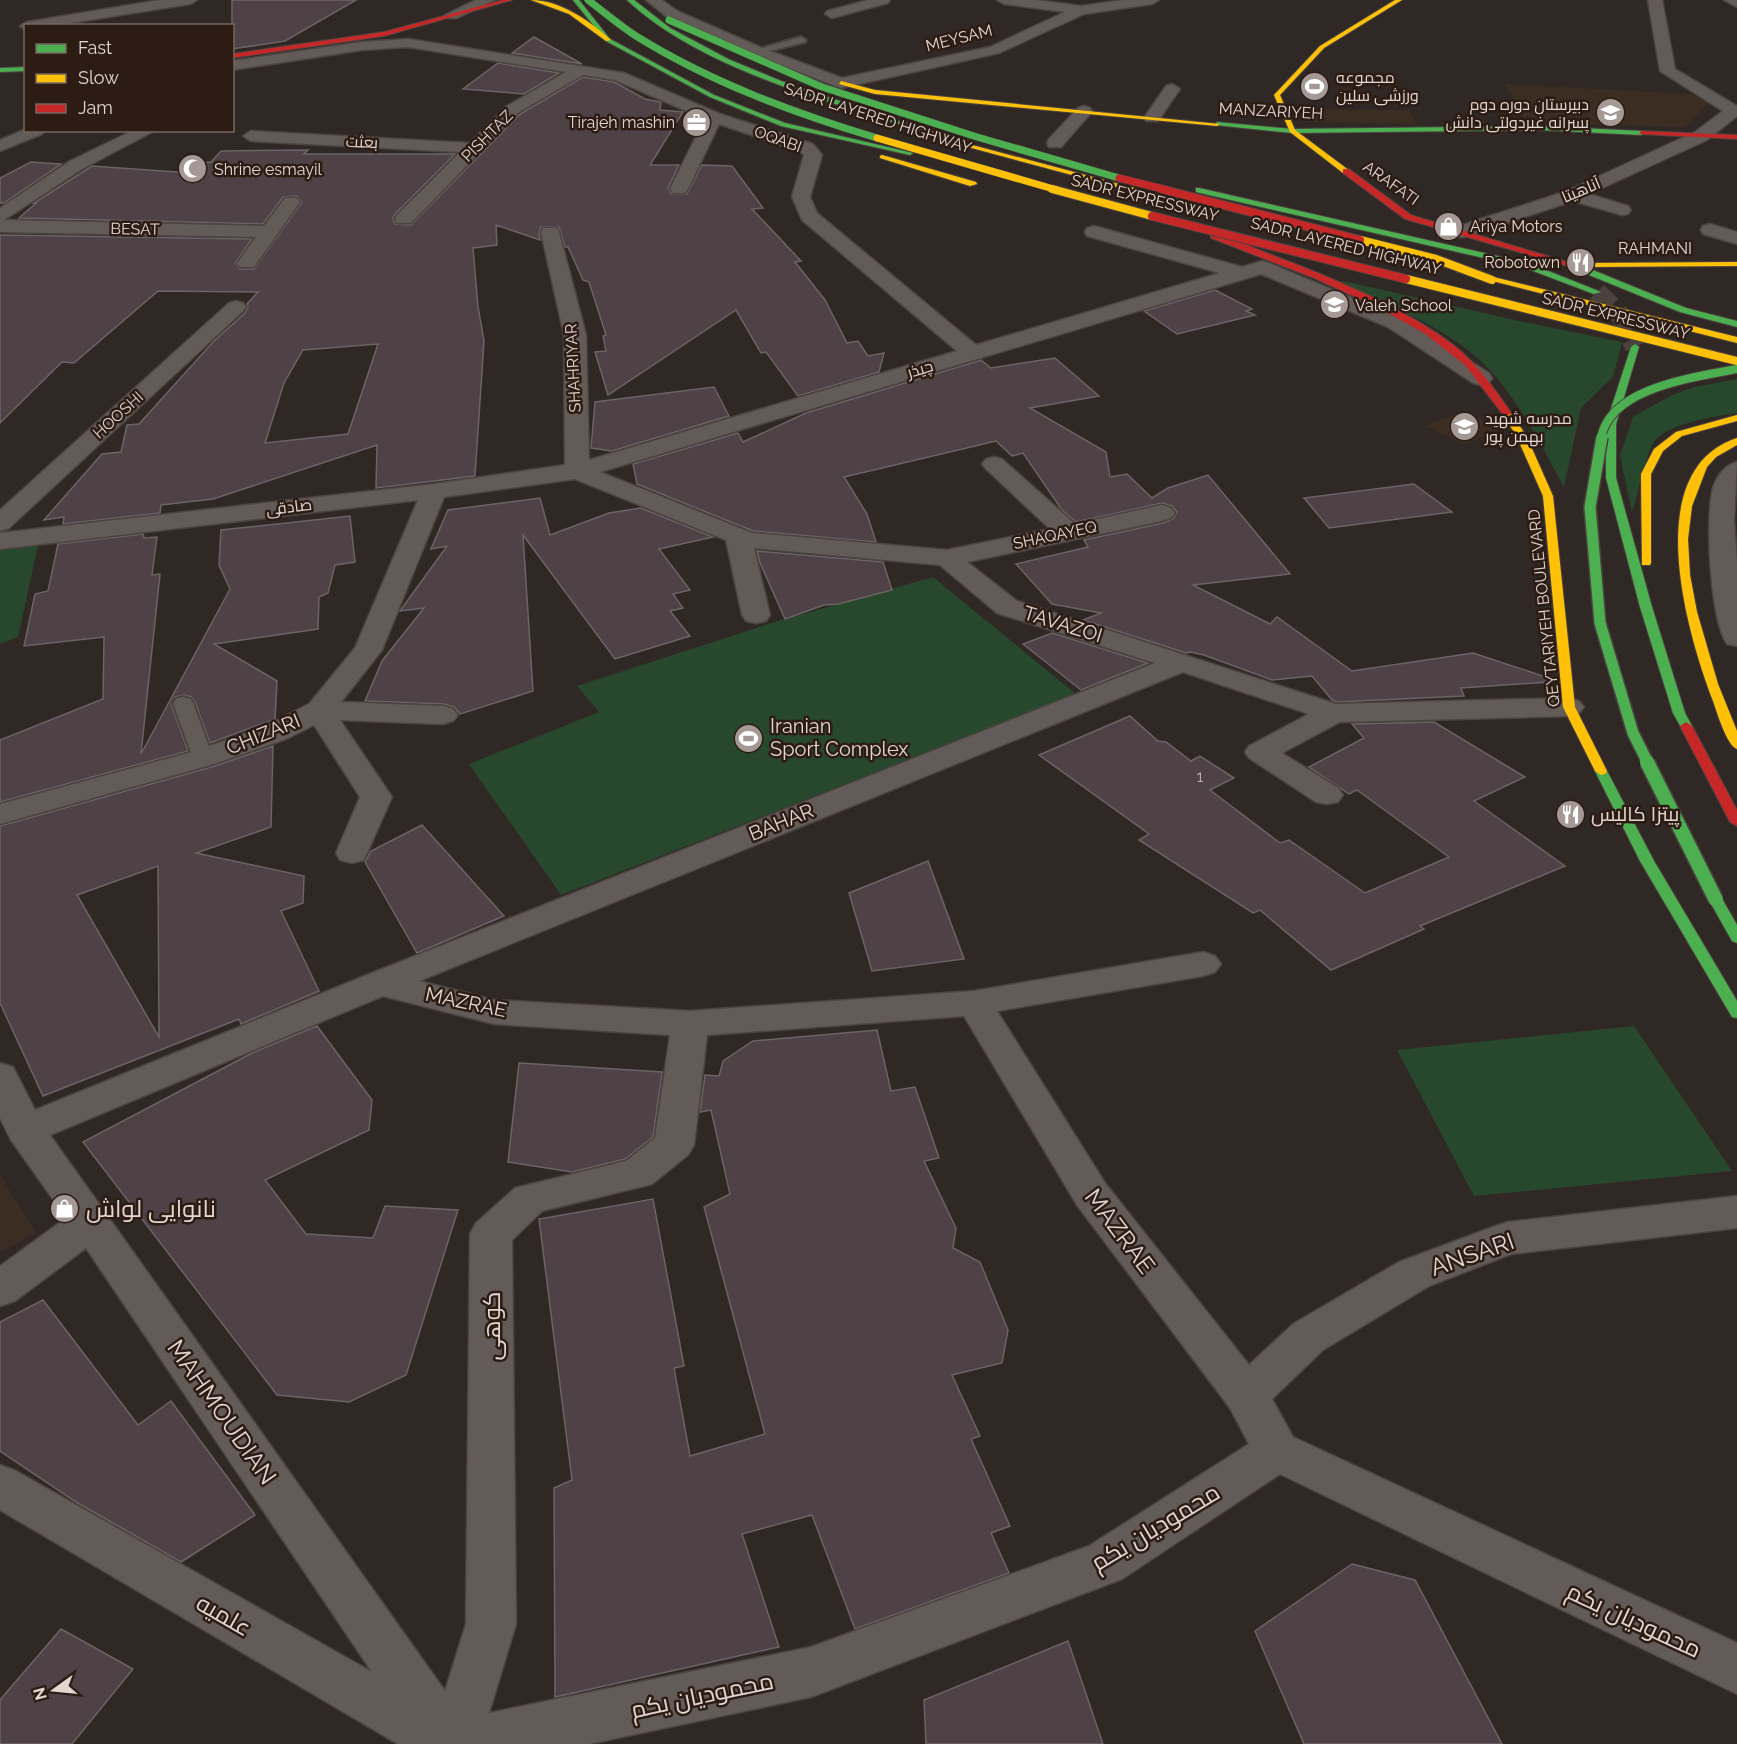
<svg xmlns="http://www.w3.org/2000/svg" width="1737" height="1744" viewBox="0 0 1737 1744" font-family="Raleway,Cairo,sans-serif">
<rect width="100%" height="100%" fill="#302824"/>
<g fill="#3b2d22">
<polygon points="1504,84 1691,94 1709,103 1685,127 1528,123"/>
<polygon points="1302,109 1410,110 1416,124 1307,122"/>
<polygon points="1464,411 1504,429 1464,444 1424,426"/>
<polygon points="0,1175 36,1233 0,1252"/>
</g>
<g fill="#28482d">
<path d="M1328 280 1348 282 1519 321 1622 342 1613 377 1581 408 1564 487C1540 443 1513 388 1474 355 1432 320 1378 301 1328 280Z"/>
<path d="M1737 379V413C1716 416 1662 424 1652 445 1643 465 1639 491 1632 512L1620 456 1633 417 1670 396 1694 387Z"/>
<polygon points="38,545 18,637 0,644 0,548"/>
<polygon points="933,577 1076,694 561,895 469,764 599,712 577,686 775,622"/>
<polygon points="1634,1026 1732,1171 1474,1196 1397,1050"/>
</g>
<g fill="#4e4246" stroke="#6b6465" stroke-width="1.5" fill-rule="evenodd">
<polygon points="232,0 356,0 285,41 232,49"/>
<polygon points="534,37 582,64 512,53"/>
<polygon points="498,63 559,73 524,94 463,89"/>
<path d="M583 77 614 82 645 99 661 102 660 110 683 112 650 165H679L668 188 671 194H687L702 165 732 166 763 208 752 209 801 261 795 262 825 300 847 343 858 341 868 356 884 353 879 372 798 396 766 352 761 353 736 310 608 395 595 352 606 351 603 336 606 335 589 282 583 280 568 247H565L559 227H541L539 232 540 240 496 225 497 245 473 248 478 307 484 341 475 476 376 488 377 445 213 499 161 505 160 513 63 524 64 517 44 520 102 454 121 452 127 425 139 424 214 341 245 313 248 307 247 304 258 292 158 291 74 363 62 362 0 423V235L252 239 235 263 240 269H254L302 202 297 196 283 197 263 224 19 218 36 203H34L92 166 191 173 200 163 211 162 221 151 308 150 304 154H455L395 214 393 218 395 224 411 225 520 114ZM378 344 348 434 265 443 284 383 303 350Z"/>
<polygon points="31,162 61,164 4,203 0,203 0,178"/>
<polygon points="1215,290 1252,309 1246,311 1255,315 1177,334 1144,311"/>
<polygon points="1055,358 1099,396 1030,408 1106,452 1110,477 1127,474 1152,498 1168,488 1208,475 1290,574 1193,585 1270,624 1277,617 1352,671 1473,653 1549,678 1550,682 1461,688 1464,696 1336,702 1332,700 1312,676 1272,680 1204,655 1191,652 1186,653 1083,620 1101,613 1052,604 1016,564 1088,547 1084,540 1163,523 1173,519 1177,512 1172,506 1162,503 1076,522 1062,510 1023,453 1012,456 996,441 844,477 867,514 876,542 753,531 637,484 633,464 738,433 743,442 806,413 981,360 991,368"/>
<polygon points="714,387 729,416 612,451 591,448 595,402"/>
<polygon points="1414,484 1452,512 1329,528 1304,498"/>
<polygon points="540,498 550,535 609,513 641,508 713,537 659,549 690,590 673,594 683,608 670,611 690,636 615,659 523,535 533,691 460,714 454,707 443,704 365,701 382,661 424,608 400,611 447,546 431,549 448,510"/>
<polygon points="350,516 355,562 335,565 328,593 319,597 318,629 214,644 277,681 275,719 210,743 195,702 191,697 184,695 175,697 171,704 188,751 0,802 0,740 103,699 104,637 24,646 35,594 48,591 58,544 143,534 144,538 157,537 152,575 160,574 141,754 230,589 219,565 221,530"/>
<polygon points="757,551 883,562 892,590 838,604 824,605 785,619 760,563"/>
<polygon points="1052,633 1148,663 1081,690 1023,644"/>
<polygon points="1130,716 1158,741 1166,742 1191,761 1200,756 1234,778 1210,790 1280,843 1289,840 1365,893 1449,857 1357,790 1349,794 1309,767 1364,738 1352,724 1434,722 1525,777 1474,801 1565,866 1420,926 1424,929 1331,970 1260,910 1253,913 1139,840 1149,834 1039,755"/>
<path d="M273 746 271 827 196 853 304 876 303 903 281 911 319 991 241 1024 239 1019 43 1096 0 1003V826L215 766ZM158 866V867L159 1037 77 895Z"/>
<polygon points="422,825 504,916 417,953 365,862 371,851"/>
<polygon points="928,861 964,959 872,971 849,893"/>
<polygon points="317,1026 372,1100 369,1130 265,1180 306,1234 373,1238 385,1206 458,1210 406,1375 349,1402 277,1395 83,1142 254,1052"/>
<polygon points="877,1030 891,1091 915,1087 939,1158 924,1161 956,1228 953,1248 980,1262 1008,1330 1002,1363 952,1375 980,1436 971,1439 1010,1526 991,1533 1009,1573 855,1629 812,1515 742,1534 779,1647 555,1697 554,1488 572,1480 539,1219 653,1199 684,1366 674,1368 690,1456 765,1434 704,1207 730,1194 711,1110 700,1112 705,1075 719,1076 723,1061 753,1041"/>
<polygon points="519,1063 662,1072 653,1137 625,1159 572,1172 508,1162"/>
<polygon points="43,1300 138,1425 171,1401 255,1515 181,1562 76,1502 0,1451 0,1322"/>
<polygon points="1352,1564 1415,1580 1502,1744 1304,1744 1255,1631"/>
<polygon points="61,1629 133,1669 72,1744 0,1744 0,1700"/>
<polygon points="1068,1641 1103,1744 926,1744 924,1700"/>
</g>
<g fill="none" stroke-linecap="round" stroke-linejoin="round">
<polyline stroke="#4b423e" stroke-width="20" stroke-dasharray="20 10" stroke-linecap="butt" points="1597,292 1621,316 1635,347"/>
<defs>
<g id="lane">
<polygon points="801,37 806,40 805,42 757,54 752,51"/>
<polygon points="183,697 190,699 193,703 213,758 210,762 203,764 196,762 193,758 173,703 176,699"/>
</g>
<g id="street">
<polygon points="160,0 197,0 190,4 52,26 26,26 26,30 20,26 27,22"/>
<polygon points="476,0 495,0 457,18 447,18 445,15"/>
<polygon points="646,0 662,0 677,11 762,48 842,78 990,47 1065,12 1004,4 997,0 1036,0 1081,6 1123,0 1159,0 1152,4 1084,14 999,53 841,88 752,54 667,17"/>
<polygon points="868,0 890,0 888,3 832,18 825,14 827,11"/>
<polygon points="1648,0 1662,0 1675,69 1737,106 1737,116 1707,140 1589,194 1628,206 1631,210 1628,214 1622,215 1573,201 1464,237 1450,237 1448,233 1450,229 1567,191 1695,132 1723,111 1660,71"/>
<polygon points="1724,0 1737,0 1737,7"/>
<path d="M408 39 624 73 720 114 813 144 822 155 810 197 817 213 976 345 1220 273 1087 236 1085 232 1087 228 1094 226 1242 267 1262 261 1269 263 1402 319 1489 373 1492 378 1489 383 1481 385 1473 383 1388 327 1261 274 600 472 752 533 947 550 1050 529 986 469 982 464 986 459 994 457 1002 459 1075 524 1162 505 1171 508 1175 513 1171 518 1162 521 967 562 1017 601 1336 704 1569 698 1579 701 1584 707 1579 713 1569 716 1340 722 1282 753 1338 788 1343 795 1338 802 1327 804 1316 802 1249 758 1245 752 1249 746 1309 714 1183 672 419 981 494 1000 690 1011 974 991 1203 952 1215 956 1221 964 1215 972 1203 976 997 1011 1105 1183 1249 1365 1293 1324 1399 1262 1493 1227 1508 1222 1737 1196V1228L1511 1254 1429 1286 1323 1350 1272 1399 1293 1437 1737 1643V1694L1280 1474 1122 1579 811 1697 589 1744H398L0 1510V1465L16 1471 372 1672 86 1248 15 1301 0 1306V1266L66 1218 11 1140 0 1118V1063L13 1067 35 1110 367 975 1155 663 997 613 940 565 754 548 770 615 766 621 756 623 746 621 742 615 726 540 575 479 444 497 382 650 341 702 443 706 453 709 458 715 453 721 443 724 340 720 392 797 364 860 352 863 340 860 336 853 360 797 314 725 286 739 214 764 0 824V804L192 752 264 727 309 704 355 648 418 500 0 549V533L434 484 565 465 564 335 541 232 543 228H557L559 232 586 335 589 460 957 351 802 220 792 197 804 155 801 152 719 124 688 189 685 193H673L670 189 705 119 615 80 583 75 519 112 411 223H397L395 219 397 215 460 152 251 141 243 136 251 131 470 143 507 106 566 72 408 47 362 50 232 70V61L362 42ZM383 996 494 1024 670 1035 655 1138 626 1161 515 1188 476 1223 470 1234 466 1624 445 1691 50 1135ZM964 1016 1077 1205 1230 1408 1249 1444 1089 1546 811 1647 489 1713 516 1624 512 1240 542 1211 652 1184 688 1155 694 1145 707 1035Z"/>
<polygon points="1172,84 1180,89 1158,121 1146,121 1144,118 1146,115 1166,86"/>
<polygon points="1084,106 1090,108 1092,111 1090,114 1061,147 1049,147 1047,143 1049,139 1078,108"/>
<polygon points="26,129 26,130 44,130 42,134 0,151 0,140"/>
<polygon points="134,130 156,130 82,169 4,220 264,226 285,198 297,198 300,202 254,267 240,267 237,263 256,237 0,232 0,208 70,161"/>
<polygon points="1710,224 1737,232 1737,244 1703,234 1701,230 1703,226"/>
<polygon points="236,301 243,303 246,307 243,311 9,528 0,531 0,510 229,303"/>
<path d="M1737 462 1734 520 1737 563V646L1727 644C1710 619 1705 517 1713 488 1717 476 1725 465 1737 462Z"/>
</g>
<g id="fast">
<polygon points="573,0 579,0 610,39 714,95 785,123 913,153 910,155 781,126 710,97 606,41"/>
<path d="M627 0H634L670 28 728 59 781 81 925 130 920 131C825 100 701 69 627 0Z"/>
<polygon points="26,67 26,71 0,72 0,68"/>
<polygon points="1217,122 1292,129 1539,126 1641,131 1644,133 1641,135 1539,130 1292,133 1215,125"/>
<polygon points="1199,188 1528,263 1601,292 1594,294 1523,267 1196,192 1196,188"/>
<polygon points="1567,262 1573,262 1686,308 1737,321 1737,327 1680,312 1567,266"/>
<polygon points="1635,344 1639,347 1616,424 1616,478 1652,607 1685,713 1692,726 1686,730 1682,729 1673,713 1640,607 1606,478 1606,424 1631,347"/>
<polygon points="1601,767 1607,771 1654,861 1737,1001 1737,1018 1732,1017 1640,861 1595,771"/>
<polygon points="1716,896 1721,897 1737,925 1737,943 1732,941 1709,900"/>
</g>
<g id="slow">
<path d="M531 0C560 0 590 21 611 40L606 41 569 14Z"/>
<polygon points="1395,0 1402,0 1324,48 1280,95 1295,130 1350,171 1343,173 1290,132 1274,95 1320,46"/>
<polygon points="841,81 875,90 1220,124 1217,126 875,94 839,84"/>
<polygon points="922,128 961,142 1198,205 1191,207 957,144 920,131"/>
<polygon points="882,155 976,182 977,184 970,186 880,158 880,156"/>
<polygon points="1737,262 1737,266 1589,267 1585,265 1589,263"/>
<polygon points="1457,268 1737,337 1737,343 1457,272"/>
<polygon points="1504,412 1510,412 1526,435 1553,496 1575,707 1607,771 1605,774 1601,775 1595,771 1563,707 1543,496 1516,435 1502,414"/>
<polygon points="1737,415 1737,421 1682,436 1663,451 1651,474 1651,563 1650,565 1642,565 1641,474 1654,449 1676,432"/>
<path d="M1737 438V445L1716 457 1707 467 1692 506 1688 539 1690 575 1697 612 1718 684 1737 731V749C1727 746 1717 712 1713 701 1687 633 1639 470 1737 438Z"/>
</g>
<g id="jam">
<polygon points="503,0 512,0 384,36 232,58 232,54 384,32"/>
<polygon points="1641,131 1737,135 1737,139 1639,134"/>
<polygon points="1343,169 1349,169 1411,215 1574,264 1567,266 1405,219 1343,173"/>
<path d="M1211 234C1226 234 1245 244 1259 250 1323 274 1402 305 1456 347 1479 366 1495 390 1512 414L1504 416 1465 365 1424 333 1379 308 1314 278 1211 238Z"/>
<polygon points="1686,722 1692,726 1737,810 1737,826 1730,822 1680,726"/>
</g>
</defs>
<use href="#lane" stroke="#4c4441" stroke-width="4"/>
<use href="#street" stroke="#4c4441" stroke-width="3"/>
<use href="#fast" stroke="#4c4441" stroke-width="2"/>
<use href="#slow" stroke="#4c4441" stroke-width="2"/>
<use href="#jam" stroke="#4c4441" stroke-width="2"/>
<use href="#lane" fill="#625b57" fill-rule="evenodd"/>
<use href="#street" fill="#625b57" fill-rule="evenodd"/>
<use href="#fast" fill="#4caf50" fill-rule="evenodd"/>
<use href="#slow" fill="#ffc107" fill-rule="evenodd"/>
<use href="#jam" fill="#c62828" fill-rule="evenodd"/>
<defs>
<g id="fast-bridge-far3">
<path d="M588 0C604 12 619 25 636 36 710 82 794 113 877 138"/>
<polyline points="669,20 822,87 977,137 1119,178"/>
</g>
<path id="fast-bridge-far2" d="M1601 438C1610 387 1696 377 1737 369"/>
<polyline id="fast-bridge-far1" points="1602,437 1590,507 1600,623 1633,733 1648,763"/>
<polyline id="fast-bridge" points="1647,762 1716,900"/>
<polyline id="slow-bridge-far1" points="877,138 1057,190"/>
<g id="slow-bridge">
<polyline points="1052,189 1152,216"/>
<polyline points="1360,240 1436,259 1492,280"/>
<polyline points="1406,279 1737,361"/>
</g>
<polyline id="jam-bridge-far1" points="1119,178 1167,190"/>
<g id="jam-bridge">
<polyline points="1161,189 1360,240"/>
<polyline points="1152,216 1406,279"/>
</g>
</defs>
<use href="#fast-bridge-far3" stroke="#4c4441" stroke-width="8" stroke-linecap="butt"/>
<use href="#fast-bridge-far2" stroke="#4c4441" stroke-width="10" stroke-linecap="butt"/>
<use href="#fast-bridge-far1" stroke="#4c4441" stroke-width="14" stroke-linecap="butt"/>
<use href="#fast-bridge" stroke="#4c4441" stroke-width="17" stroke-linecap="butt"/>
<use href="#slow-bridge-far1" stroke="#4c4441" stroke-width="8" stroke-linecap="butt"/>
<use href="#slow-bridge" stroke="#4c4441" stroke-width="10" stroke-linecap="butt"/>
<use href="#jam-bridge-far1" stroke="#4c4441" stroke-width="8" stroke-linecap="butt"/>
<use href="#jam-bridge" stroke="#4c4441" stroke-width="10" stroke-linecap="butt"/>
<use href="#fast-bridge-far3" stroke="#4caf50" stroke-width="7"/>
<use href="#fast-bridge-far2" stroke="#4caf50" stroke-width="8"/>
<use href="#fast-bridge-far1" stroke="#4caf50" stroke-width="11"/>
<use href="#fast-bridge" stroke="#4caf50" stroke-width="14"/>
<use href="#slow-bridge-far1" stroke="#ffc107" stroke-width="7"/>
<use href="#slow-bridge" stroke="#ffc107" stroke-width="8"/>
<use href="#jam-bridge-far1" stroke="#c62828" stroke-width="7"/>
<use href="#jam-bridge" stroke="#c62828" stroke-width="8"/>
</g>
<defs>
<symbol id="stadium-disc" viewBox="-11 -11 22 22"><circle r="9.5" fill="#a49994" stroke="#2c1c14"/><path d="M0-5a6.5 5 0 1 0 0 10a6.5 5 0 1 0 0-10ZM-3.5-1.8h7v3.6h-7Z" fill="#fff"/></symbol>
<symbol id="school-disc" viewBox="-11 -11 22 22"><circle r="9.5" fill="#a49994" stroke="#2c1c14"/><path d="M0-5L7-2L0 1L-7-2ZM-4 1L0 2.5L4 1V4Q0 6-4 4Z" fill="#fff"/></symbol>
<symbol id="office-disc" viewBox="-11 -11 22 22"><circle r="9.5" fill="#a49994" stroke="#2c1c14"/><path d="M-6-3h4V-5.5h4V-3h4V5H-6ZM-1-4.5V-3h2v-1.5ZM-6 0V1H6V0Z" fill="#fff"/></symbol>
<symbol id="mosque-disc" viewBox="-11 -11 22 22"><circle r="9.5" fill="#a49994" stroke="#2c1c14"/><path d="M3.5-4.9A6 6 0 1 0 3.5 4.9A5 5 0 1 1 3.5-4.9Z" fill="#fff"/></symbol>
<symbol id="shop-disc" viewBox="-11 -11 22 22"><circle r="9.5" fill="#a49994" stroke="#2c1c14"/><path d="M-5-2.5h2.3a2.7 3.5 0 0 1 5.4 0H5L5.5 6h-11ZM-1.5-2.5h3a1.5 2.3 0 0 0-3 0Z" fill="#fff"/></symbol>
<symbol id="restaurant-disc" viewBox="-11 -11 22 22"><circle r="9.5" fill="#a49994" stroke="#2c1c14"/><path d="M-5-6h1v4h1v-4h1v4h1v-4h1v5L-1.5 .5V6h-2V.5L-5-1ZM5-6V6H3V1.5H1.5Q1.5-4 5-6Z" fill="#fff"/></symbol>
</defs>
<g fill-rule="evenodd">
<use href="#stadium-disc" x="1298" y="70" width="33" height="33"/>
<use href="#school-disc" x="1594" y="96" width="33" height="33"/>
<use href="#office-disc" x="680" y="106" width="33" height="33"/>
<use href="#mosque-disc" x="176" y="152" width="33" height="33"/>
<use href="#shop-disc" x="1432" y="210" width="33" height="33"/>
<use href="#restaurant-disc" x="1564" y="246" width="33" height="33"/>
<use href="#school-disc" x="1318" y="288" width="33" height="33"/>
<use href="#school-disc" x="1448" y="410" width="33" height="33"/>
<use href="#stadium-disc" x="732" y="722" width="33" height="33"/>
<use href="#restaurant-disc" x="1554" y="798" width="33" height="33"/>
<use href="#shop-disc" x="48" y="1192" width="33" height="33"/>
</g>
<g text-anchor="middle" dominant-baseline="central" stroke-width="5" stroke-linejoin="round" paint-order="stroke">
<g font-size="16" fill="#e2d6d1" stroke="#2c1c14">
<text transform="translate(959 38) rotate(-14)">MEYSAM</text>
<text transform="translate(1271 111) rotate(3)">MANZARIYEH</text>
<text transform="translate(878 118) rotate(18)">SADR LAYERED HIGHWAY</text>
<text transform="translate(487 136) rotate(-45)">PISHTAZ</text>
<text transform="translate(778 139) rotate(20)">OQABI</text>
<text transform="translate(362 142) rotate(3)">بعثت</text>
<text transform="translate(1391 183) rotate(35)">ARAFATI</text>
<text transform="translate(1581 190) rotate(-23)">آناهیتا</text>
<text transform="translate(1145 198) rotate(14)">SADR EXPRESSWAY</text>
<text transform="translate(135 229) rotate(1)">BESAT</text>
<text transform="translate(1346 246) rotate(14)">SADR LAYERED HIGHWAY</text>
<text x="1655" y="248">RAHMANI</text>
<text transform="translate(1616 316) rotate(14)">SADR EXPRESSWAY</text>
<text transform="translate(573 368) rotate(-93)">SHAHRIYAR</text>
<text transform="translate(920 369) rotate(-17)">چیذر</text>
<text transform="translate(118 415) rotate(-42)">HOOSHI</text>
<text transform="translate(289 507) rotate(-7)">صادقی</text>
<text transform="translate(1055 535) rotate(-12)">SHAQAYEQ</text>
<text transform="translate(1544 608) rotate(-96)">QEYTARIYEH BOULEVARD</text>
</g>
<g font-size="16" fill="#e2d6d1" stroke="#2c1c14" text-anchor="start">
<text x="1336" y="77">مجموعه<tspan x="1336" dy="18">ورزشی سلین</tspan></text>
<text x="1589" y="104" text-anchor="end">دبیرستان دوره دوم<tspan x="1589" dy="18">پسرانه غیردولتی دانش</tspan></text>
<text x="675" y="122" text-anchor="end">Tirajeh mashin</text>
<text x="214" y="169">Shrine esmayil</text>
<text x="1470" y="226">Ariya Motors</text>
<text x="1560" y="262" text-anchor="end">Robotown</text>
<text x="1355" y="305">Valeh School</text>
<text x="1485" y="418">مدرسه شهید<tspan x="1485" dy="18">بهمن پور</tspan></text>
</g>
<g font-size="16" fill="#bdb1ae">
<text x="1200" y="776">1</text>
</g>
<g font-size="20" fill="#e2d6d1" stroke="#2c1c14">
<text transform="translate(1063 624) rotate(17)">TAVAZOI</text>
<text transform="translate(263 734) rotate(-22)">CHIZARI</text>
<text transform="translate(781 822) rotate(-22)">BAHAR</text>
<text transform="translate(466 1002) rotate(12)">MAZRAE</text>
</g>
<g font-size="20" fill="#e2d6d1" stroke="#2c1c14" text-anchor="start">
<text x="770" y="726">Iranian<tspan x="770" dy="23">Sport Complex</tspan></text>
<text x="1591" y="814">پیتزا کالیس</text>
</g>
<g font-size="24" fill="#e2d6d1" stroke="#2c1c14" text-anchor="start">
<text x="86" y="1208">نانوایی لواش</text>
</g>
<g font-size="24" fill="#e2d6d1" stroke="#2c1c14">
<text transform="translate(1120 1231) rotate(53)">MAZRAE</text>
<text transform="translate(1472 1254) rotate(-19)">ANSARI</text>
<text transform="translate(491 1326) rotate(-90)">کوهی</text>
<text transform="translate(222 1412) rotate(55)">MAHMOUDIAN</text>
<text transform="translate(1155 1527) rotate(-31)">محمودیان یکم</text>
<text transform="translate(224 1615) rotate(30)">علمیه</text>
<text transform="translate(1634 1620) rotate(25)">محمودیان یکم</text>
<text transform="translate(702 1695) rotate(-12)">محمودیان یکم</text>
</g>
</g>
<rect x="24" y="24" width="210" height="108" fill="#2c1c14" stroke="#756660" stroke-width="1.5"/>
<rect x="36" y="44" width="30" height="9" fill="#4caf50" stroke="#756660" stroke-width="1.5"/>
<text x="78" y="54" font-size="18" fill="#e2d6d1">Fast</text>
<rect x="36" y="74" width="30" height="9" fill="#ffc107" stroke="#756660" stroke-width="1.5"/>
<text x="78" y="84" font-size="18" fill="#e2d6d1">Slow</text>
<rect x="36" y="104" width="30" height="9" fill="#c62828" stroke="#756660" stroke-width="1.5"/>
<text x="78" y="114" font-size="18" fill="#e2d6d1">Jam</text>
<g transform="translate(54 1690) rotate(255)" stroke="#2c1c14" stroke-width="4.5" paint-order="stroke">
<path d="M0-4.5L10 22L0 15L-10 22Z" fill="#e2d6d1"/>
<text y="-9" font-size="16" font-weight="bold" text-anchor="middle" fill="#e2d6d1">N</text>
</g>
</svg>
